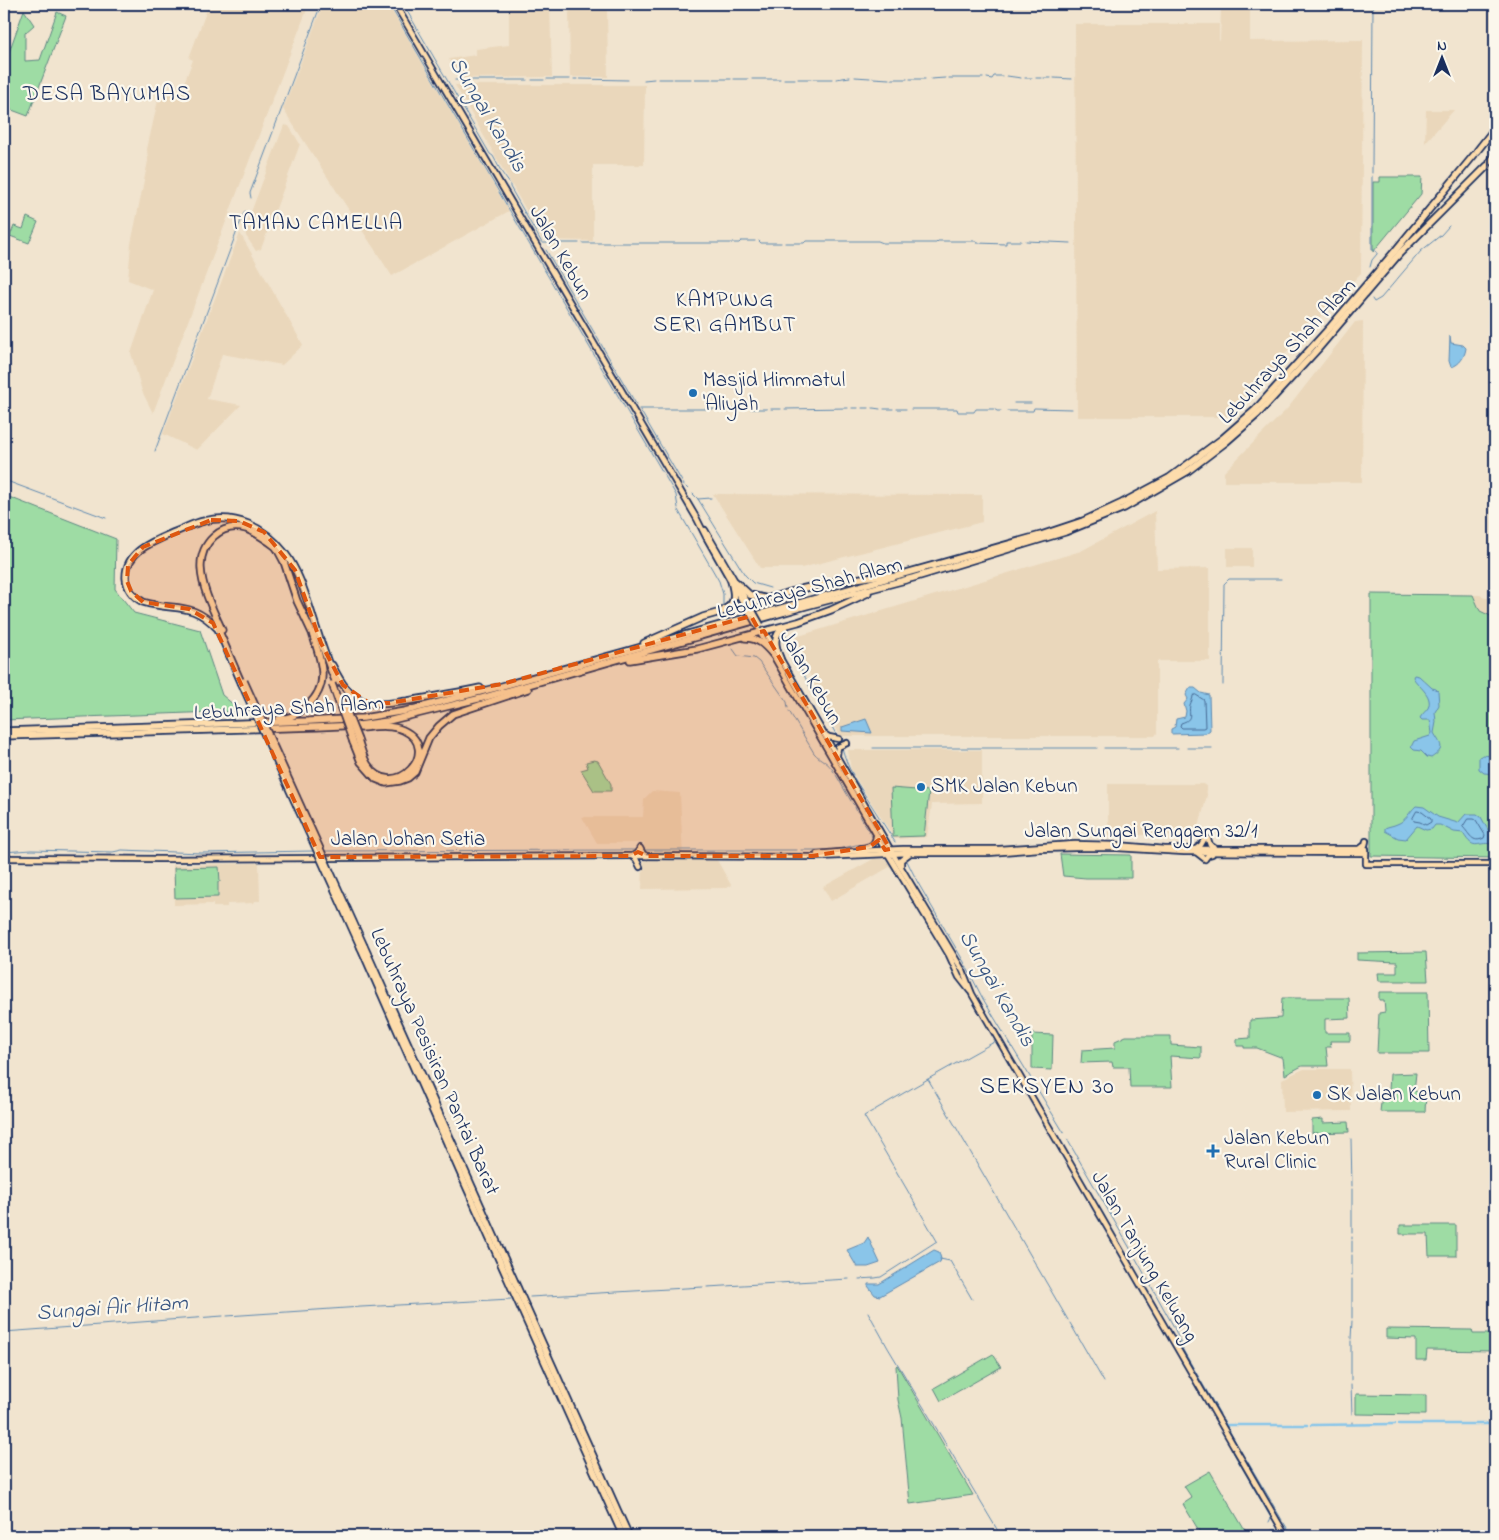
<svg xmlns="http://www.w3.org/2000/svg" width="1499" height="1540" viewBox="0 0 1499 1540" font-family="'Indie Flower',sans-serif">
<rect width="100%" height="100%" fill="#f1e4cf"/>
<filter id="ink" filterUnits="userSpaceOnUse"><feTurbulence type="fractalNoise" baseFrequency=".02" numOctaves="2"/><feDisplacementMap in="SourceGraphic" scale="10" xChannelSelector="R" yChannelSelector="G"/><feConvolveMatrix kernelMatrix="1 2 1 2 8 2 1 2 1" color-interpolation-filters="sRGB"/></filter>
<g filter="url(#ink)">
<g fill="#ead7bb">
<polygon points="209,4 309,4 153,413 142,391 131,353 153,290 128,280 131,244 148,161 147,149 161,87 181,91 193,60 189,58"/>
<polygon points="323,4 388,4 509,211 392,276 283,109"/>
<polygon points="509,4 550,4 552,77 459,78 449,59 476,55 476,49 509,45"/>
<polygon points="569,4 607,4 608,77 570,77"/>
<polygon points="1221,10 1250,10 1250,41 1363,40 1361,273 1226,417 1077,417 1075,24 1219,24 1219,40 1220,41"/>
<polygon points="455,85 645,85 644,165 593,165 593,241 543,240"/>
<polygon points="1426,110 1454,110 1425,143"/>
<polygon points="284,125 289,126 300,144 261,249 256,251 246,236 245,228"/>
<polygon points="240,233 303,345 282,365 222,354 207,399 241,405 197,450 163,434"/>
<polygon points="1363,321 1362,482 1224,482 1224,472 1288,408 1355,322"/>
<polygon points="713,494 982,495 982,522 801,568 760,568"/>
<polygon points="1155,511 1157,569 1210,568 1210,661 1157,661 1157,733 1155,736 840,736 792,638 1081,551"/>
<rect x="1227" y="548" width="25" height="19"/>
<polygon points="1473,595 1480,595 1495,601 1495,618 1480,611"/>
<polygon points="848,750 982,750 982,803 932,804 927,837 895,839 851,771"/>
<polygon points="1108,784 1204,784 1206,786 1207,795 1198,831 1193,835 1108,835"/>
<polygon points="652,791 680,793 683,859 717,860 731,885 726,888 642,889 644,843 597,843 582,817 643,817 644,799"/>
<polygon points="875,858 885,859 893,865 831,901 823,887"/>
<polygon points="259,863 260,901 255,901 254,903 227,904 227,907 213,907 213,904 174,905 173,865"/>
<polygon points="1304,1069 1350,1069 1351,1111 1283,1112 1282,1079"/>
</g>
<g fill="#9edca4" stroke="#5c8681">
<polygon points="24,10 34,25 25,33 25,61 40,60 57,12 66,16 28,116 4,107 4,66"/>
<polygon points="1380,177 1422,177 1421,194 1373,252 1373,182 1380,182"/>
<polygon points="27,217 38,222 29,243 10,236 14,226 23,229"/>
<polygon points="4,495 116,539 115,589 134,613 200,630 222,695 241,711 4,720"/>
<polygon points="1371,594 1473,595 1480,611 1495,618 1495,858 1371,856"/>
<polygon points="594,760 598,761 611,784 611,791 594,791 581,770 588,768 586,762"/>
<polygon points="891,788 929,791 924,836 893,837"/>
<polygon points="1060,854 1131,855 1131,878 1086,878 1063,876"/>
<polygon points="219,867 220,882 218,882 218,897 175,898 174,868"/>
<polygon points="1426,952 1428,981 1379,981 1378,973 1397,973 1397,962 1357,960 1357,953"/>
<polygon points="1379,992 1428,992 1429,1053 1377,1053 1379,1013 1385,1012 1384,1000 1379,1000"/>
<polygon points="1282,998 1349,998 1350,1018 1325,1019 1325,1033 1350,1033 1350,1041 1330,1041 1331,1047 1326,1047 1328,1066 1302,1066 1285,1075 1283,1058 1257,1048 1244,1048 1244,1046 1237,1046 1237,1039 1250,1038 1250,1020 1281,1018"/>
<polygon points="1032,1034 1053,1035 1052,1070 1032,1069"/>
<polygon points="1126,1036 1171,1036 1171,1045 1201,1047 1201,1058 1170,1056 1172,1087 1130,1087 1129,1067 1113,1067 1112,1062 1081,1063 1082,1050 1115,1048 1115,1041"/>
<polygon points="1416,1073 1414,1091 1426,1093 1425,1112 1380,1112 1382,1093 1385,1093 1386,1091 1389,1091 1390,1074"/>
<polygon points="1323,1119 1323,1123 1348,1122 1349,1132 1312,1133 1312,1120"/>
<polygon points="1400,1225 1456,1225 1456,1256 1429,1256 1428,1234 1400,1234"/>
<polygon points="1386,1329 1472,1330 1473,1334 1495,1334 1495,1351 1427,1350 1426,1360 1416,1360 1416,1339 1386,1338"/>
<polygon points="993,1354 1001,1367 941,1401 934,1388"/>
<polygon points="897,1365 973,1495 910,1504 902,1418 898,1400 896,1366"/>
<polygon points="1356,1394 1426,1395 1426,1415 1356,1414"/>
<polygon points="1210,1471 1247,1534 1244,1536 1202,1536 1183,1504 1192,1498 1184,1486"/>
</g>
<g fill="#8ac5e9" stroke="#5e89b1">
<path d="M1450 336 1451 343 1463 345 1466 348C1465 356 1460 365 1451 367L1449 361Z"/>
<path d="M1414 675 1419 676 1432 688 1436 689 1438 691 1439 705 1435 712 1436 722 1434 733C1440 744 1447 748 1431 758L1427 757 1421 751 1414 750 1411 747 1414 741 1430 736 1432 733 1430 720H1422L1420 718C1422 714 1426 711 1428 708 1434 695 1417 686 1413 677Z"/>
<polygon points="1190,688 1195,688 1201,693 1209,695 1210,730 1206,733 1171,734 1171,729 1175,727 1176,719 1185,717 1186,711 1184,704 1188,699 1186,695"/>
<polygon points="866,719 872,733 842,731 842,727"/>
<polygon points="1483,755 1492,756 1495,759 1495,774 1484,773 1479,769 1479,757"/>
<path d="M1416 806 1424 807 1438 817 1458 823 1466 814H1477L1481 817 1488 830 1495 833V845C1478 839 1475 854 1463 833L1454 832 1440 825H1435L1432 829 1426 830 1417 826 1406 839 1398 838 1385 831V828C1389 826 1393 826 1397 824 1406 821 1409 812 1416 806Z"/>
<polygon points="868,1237 880,1263 868,1267 857,1267 847,1250 864,1243"/>
<polygon points="934,1250 939,1252 941,1259 940,1262 880,1296 875,1295 868,1286 868,1284 879,1284"/>
</g>
<g fill="none" stroke-linecap="round" stroke-linejoin="round">
<g stroke="#476b96" stroke-width="1">
<path d="M1196 695 1204 700 1205 727 1203 728H1182L1180 726 1181 723C1194 719 1188 715 1190 705 1191 702 1193 699 1193 696Z"/>
<polygon points="1417,811 1422,812 1431,819 1431,822 1426,825 1420,822 1414,821 1413,818"/>
<path d="M1468 819H1474L1476 820 1485 835 1484 838C1472 844 1470 834 1463 827Z"/>
</g>
<g stroke="#5e89b1" stroke-width="1">
<polyline points="389,4 676,495 678,508"/>
<polyline points="403,4 490,154 493,156 502,173 510,184 510,187 542,243 579,243"/>
<polyline points="1352,6 1354,4"/>
<polyline points="1007,76 1021,78"/>
<polyline points="855,77 870,78"/>
<polyline points="873,78 889,79"/>
<polyline points="949,78 983,78"/>
<polyline points="987,78 992,79 994,76 1002,76"/>
<polyline points="1025,78 1032,78"/>
<polyline points="1036,78 1042,78"/>
<polyline points="1044,78 1051,78"/>
<polyline points="1054,78 1072,79"/>
<polyline points="547,79 570,79"/>
<polyline points="574,79 577,79"/>
<polyline points="580,79 628,80"/>
<polyline points="658,79 672,79"/>
<polyline points="674,79 691,79"/>
<polyline points="695,79 711,79"/>
<polyline points="714,79 731,79"/>
<polyline points="734,79 748,79"/>
<polyline points="752,79 780,79"/>
<polyline points="784,79 795,79"/>
<polyline points="798,79 811,79"/>
<polyline points="813,79 832,79"/>
<polyline points="836,79 850,77"/>
<polyline points="892,79 907,79"/>
<polyline points="910,79 925,79"/>
<polyline points="931,79 945,78"/>
<polyline points="455,80 462,80"/>
<polyline points="468,80 527,80"/>
<polyline points="532,80 544,80"/>
<polyline points="644,80 654,79"/>
<polyline points="1372,173 1373,4"/>
<polyline points="251,198 250,193 321,4"/>
<polyline points="759,241 761,243 781,243"/>
<polyline points="1026,241 1071,243"/>
<polyline points="583,243 739,243 741,241 755,241"/>
<polyline points="785,243 804,243 806,241 878,241 883,243 936,243 938,241 976,241 977,243 1006,244 1006,241 1021,241"/>
<polyline points="546,250 636,404"/>
<polyline points="1370,267 1372,260 1377,254 1377,252 1372,249 1372,176"/>
<polyline points="1372,299 1374,302 1381,298 1421,251 1441,235 1449,226"/>
<polyline points="1014,403 1031,403"/>
<polyline points="852,408 858,408"/>
<polyline points="862,408 869,408"/>
<polyline points="873,408 880,409"/>
<polyline points="639,409 730,409"/>
<polyline points="733,409 738,409"/>
<polyline points="740,409 743,409"/>
<polyline points="751,409 767,409"/>
<polyline points="771,409 781,409"/>
<polyline points="785,409 848,408"/>
<polyline points="884,409 893,409"/>
<polyline points="897,409 906,409"/>
<polyline points="911,409 957,409 958,412 974,412 976,409 994,409 997,411 1001,411"/>
<polyline points="640,410 684,485"/>
<polyline points="1007,411 1033,411 1034,408 1072,409"/>
<polyline points="155,451 237,231 244,213 246,212"/>
<polyline points="4,480 106,518"/>
<polyline points="686,487 688,489"/>
<polyline points="693,494 698,499 745,575 753,583 770,588"/>
<polyline points="698,499 711,498"/>
<polyline points="678,510 719,581 723,594 723,606"/>
<polyline points="786,635 787,641 809,685 837,736"/>
<polyline points="733,649 738,656 754,658 759,662 787,702 788,708"/>
<polyline points="1223,685 1224,584 1229,579 1281,579"/>
<path d="M789 711 814 753C821 761 828 761 834 772"/>
<path d="M842 748C845 758 848 767 853 775"/>
<polyline points="873,748 1097,748"/>
<polyline points="1104,748 1178,748"/>
<polyline points="1187,748 1212,748"/>
<polyline points="836,775 851,801"/>
<polyline points="854,778 895,842"/>
<polyline points="852,803 854,805"/>
<polyline points="855,807 857,812"/>
<polyline points="860,816 863,821"/>
<polyline points="864,823 870,833"/>
<polyline points="871,835 874,840"/>
<polyline points="643,850 797,850"/>
<polyline points="801,850 834,850 856,845 865,845"/>
<polyline points="322,851 636,850"/>
<polyline points="4,852 31,850 113,852 122,850 201,853 313,851"/>
<polyline points="906,859 918,883 964,962 983,999 1064,1133"/>
<polyline points="928,1079 996,1041"/>
<polyline points="1067,1139 1135,1257 1174,1327 1183,1350 1220,1414"/>
<polyline points="1351,1139 1352,1186"/>
<polyline points="1352,1189 1352,1233"/>
<polyline points="1352,1237 1352,1239"/>
<polyline points="1352,1252 1352,1241"/>
<polyline points="940,1259 950,1261 972,1299"/>
<polyline points="1352,1275 1352,1255"/>
<polyline points="859,1279 875,1278 881,1277 937,1241 864,1116 928,1079 1068,1320"/>
<polyline points="1352,1279 1352,1318"/>
<polyline points="707,1287 849,1279"/>
<polyline points="530,1297 703,1287"/>
<polyline points="868,1312 888,1348 947,1446"/>
<polyline points="227,1316 361,1307 511,1299"/>
<polyline points="1070,1323 1104,1382"/>
<polyline points="4,1332 223,1316"/>
<polyline points="1351,1339 1352,1321"/>
<polyline points="1351,1341 1351,1380"/>
<polyline points="1351,1385 1352,1414"/>
<polyline points="1223,1419 1244,1457"/>
<polyline points="1352,1422 1352,1424"/>
<polyline points="949,1449 1001,1536"/>
<polyline points="1233,1452 1271,1518 1269,1522"/>
<polyline points="1246,1459 1271,1501"/>
<polyline points="1272,1503 1282,1520"/>
<polyline points="1284,1523 1292,1536"/>
<polyline points="1264,1535 1272,1530 1279,1530 1282,1536"/>
</g>
<g stroke="#8ac5e9" stroke-width="2.5">
<polyline points="1399,1424 1495,1424"/>
<polyline points="1226,1425 1307,1425"/>
<polyline points="1311,1425 1395,1424"/>
</g>
<polyline stroke="#8ac5e9" stroke-width="4.5" points="1226,4 1275,4 1281,6 1288,5 1373,5"/>
<defs>
<g id="major">
<polyline points="395,4 697,519 706,537 746,608"/>
<polyline points="705,530 749,605"/>
<polyline points="764,630 893,854 963,971 972,994 1286,1536"/>
<polyline points="759,631 883,846 949,955 959,977 970,991"/>
<polyline points="826,735 829,737 839,739"/>
<polyline points="837,755 838,747 847,743"/>
<polyline points="1208,839 1210,845 1216,849"/>
<path d="M861 848C870 847 875 845 876 836"/>
<polyline points="1197,848 1201,845 1205,838"/>
<polyline points="1361,848 1365,845 1366,841"/>
<polyline points="1196,852 1205,859 1208,855 1212,854"/>
<polyline points="817,854 839,852 903,849 999,849 1075,844 1117,845 1165,849 1366,849 1366,864 1495,864"/>
<polyline points="634,855 637,853 640,848 643,854 647,856"/>
<polyline points="632,856 636,859 640,867"/>
<polyline points="4,858 162,859 630,856 818,857 910,853 989,853 1039,849 1075,848 1117,848 1184,852 1366,853"/>
<polyline points="901,867 901,860 909,854"/>
</g>
<g id="highway">
<polyline points="1477,151 1495,128"/>
<polyline points="1490,162 1495,155"/>
<polyline points="276,547 284,562 297,601 314,637"/>
<polyline points="736,582 750,595 764,598"/>
<path d="M725 609C737 603 734 592 731 581"/>
<path d="M222 630C213 610 202 589 201 568 200 543 221 522 246 529 257 533 267 540 276 547"/>
<path d="M745 638C760 638 766 647 775 657"/>
<polyline points="644,643 703,617 801,589 828,583 889,574"/>
<path d="M780 658C775 646 772 635 785 627"/>
<polyline points="630,660 697,649 798,622 831,610 868,593"/>
<path d="M332 665C340 681 349 698 368 703 381 706 395 702 407 701 432 697 456 693 480 688"/>
<path d="M241 682 218 629C191 600 175 612 143 602 134 597 127 589 126 578 125 551 154 541 175 532 185 528 194 523 204 521 236 513 264 527 284 552 299 571 306 596 313 618 320 640 327 662 336 683"/>
<path d="M279 719C292 718 298 714 307 706 331 685 321 661 313 636"/>
<polyline points="4,731 309,721 363,718 405,711 495,688 803,602 1041,535 1083,521 1122,503 1169,478 1223,438 1255,410 1331,326 1395,251 1474,155"/>
<polyline points="4,736 317,727 360,725 388,721 482,698 806,606 913,578 1065,532 1124,508 1188,471 1226,442 1258,414 1318,349 1400,253 1487,166"/>
<path d="M358 740C361 748 363 758 368 765 394 804 444 749 403 730 391 724 373 727 361 728"/>
<polyline points="353,742 361,762 376,779 386,783 400,781 408,778 415,772 429,738 439,726 453,714 528,689"/>
<polyline points="364,946 629,1536"/>
<polyline points="361,948 466,1186 623,1536"/>
</g>
</defs>
<use href="#major" stroke="#1b2f5e" stroke-width="8"/>
<use href="#highway" stroke="#1b2f5e" stroke-width="9"/>
<use href="#major" stroke="#fddcac" stroke-width="4.5"/>
<use href="#highway" stroke="#fddcac" stroke-width="5.5"/>
<defs>
<g id="major-bridge">
<polyline points="752,609 761,625"/>
<polyline points="748,610 758,627"/>
</g>
<g id="highway-bridge">
<polyline points="244,681 364,946"/>
<polyline points="241,682 361,948"/>
<polyline points="332,684 353,742"/>
<polyline points="341,697 358,740"/>
</g>
</defs>
<use href="#major-bridge" stroke="#1b2f5e" stroke-width="8" stroke-linecap="butt"/>
<use href="#highway-bridge" stroke="#1b2f5e" stroke-width="9" stroke-linecap="butt"/>
<use href="#major-bridge" stroke="#fddcac" stroke-width="4.5"/>
<use href="#highway-bridge" stroke="#fddcac" stroke-width="5.5"/>
</g>
</g>
<path fill="#de5710" fill-opacity="0.2" stroke="#de5710" stroke-width="4" stroke-dasharray="10 6" stroke-linejoin="round" d="M211 520 239 521 264 532 295 570 321 643 343 685 369 703H389L502 684 751 616 760 632 764 631 890 849 885 850 879 840 869 847 812 856H647L638 852 630 856 320 857 213 623 189 609 143 602 131 591 127 581 128 565 143 547Z"/>
<g fill="#1f6fb2" stroke="#fbf7ec" stroke-width="2">
<circle cx="693" cy="393" r="5"/>
<circle cx="921" cy="787" r="5"/>
<circle cx="1317" cy="1095" r="5"/>
<path d="M1210.5 1143.5h5v5h5v5h-5v5h-5v-5h-5v-5h5z"/>
</g>
<g text-anchor="middle" dominant-baseline="central" stroke-width="4.5" stroke-linejoin="round" paint-order="stroke">
<g font-size="21" fill="#1b2f5e" stroke="#fbf7ec">
<text transform="translate(560 253) rotate(60)">Jalan Kebun</text>
<text transform="translate(1288 352) rotate(-47)">Lebuhraya Shah Alam</text>
<text transform="translate(810 589) rotate(-15)">Lebuhraya Shah Alam</text>
<text transform="translate(810 678) rotate(60)">Jalan Kebun</text>
<text transform="translate(289 709) rotate(-3)">Lebuhraya Shah Alam</text>
<text x="1141" y="832">Jalan Sungai Renggam 32/1</text>
<text x="408" y="840">Jalan Johan Setia</text>
<text transform="translate(434 1062) rotate(66)">Lebuhraya Pesisiran Pantai Barat</text>
<text transform="translate(1144 1257) rotate(60)">Jalan Tanjung Keluang</text>
</g>
<g font-size="21" fill="#1b2f5e" stroke="#fbf7ec" text-anchor="start">
<text x="703" y="381">Masjid Himmatul<tspan x="703" dy="24">'Aliyah</tspan></text>
<text x="931" y="787">SMK Jalan Kebun</text>
<text x="1327" y="1095">SK Jalan Kebun</text>
<text x="1224" y="1139">Jalan Kebun<tspan x="1224" dy="24">Rural Clinic</tspan></text>
</g>
<g font-size="22" letter-spacing="1" fill="#1b2f5e" stroke="#fbf7ec">
<text x="107" y="95">DESA BAYUMAS</text>
<text x="316" y="224">TAMAN CAMELLIA</text>
<text x="725" y="301">KAMPUNG<tspan x="725" dy="25">SERI GAMBUT</tspan></text>
</g>
<g font-size="22" font-style="italic" fill="#375481" stroke="#fbf7ec">
<text transform="translate(487 115) rotate(59)">Sungai Kandis</text>
<text transform="translate(996 989) rotate(60)">Sungai Kandis</text>
<text transform="translate(112 1309) rotate(-4)">Sungai Air Hitam</text>
</g>
<g font-size="24" letter-spacing="1" fill="#1b2f5e" stroke="#fbf7ec">
<text x="1047" y="1087">SEKSYEN 30</text>
</g>
</g>
<rect width="1499" height="1540" fill="none" stroke="#fbf7ec" stroke-width="20"/>
<rect x="10" y="10" width="1479" height="1520" fill="none" stroke="#1b2f5e" stroke-width="2" filter="url(#ink)"/>
<g transform="translate(1442 58)" stroke="#fbf7ec" stroke-width="4" paint-order="stroke">
<path d="M0-4L9 19L0 12L-9 19Z" fill="#1b2f5e"/>
<text y="-8" font-size="14" font-weight="bold" text-anchor="middle" fill="#1b2f5e">N</text>
</g>
</svg>
